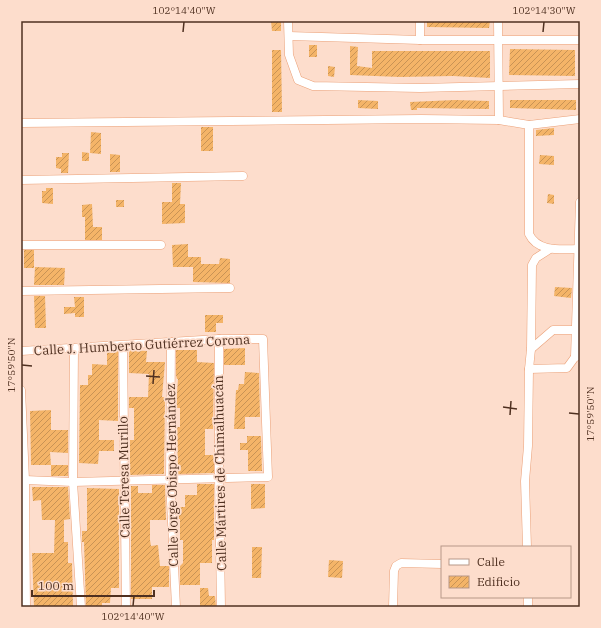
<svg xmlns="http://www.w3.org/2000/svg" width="601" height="628" viewBox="0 0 601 628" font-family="'IBM Plex Serif',serif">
<defs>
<pattern id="building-hatch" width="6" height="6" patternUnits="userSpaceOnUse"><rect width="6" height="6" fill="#f4b468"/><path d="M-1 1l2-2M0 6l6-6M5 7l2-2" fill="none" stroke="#c89355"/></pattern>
</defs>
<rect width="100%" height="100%" fill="#fdddcc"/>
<g fill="url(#building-hatch)">
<polygon points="271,21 281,21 281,31 272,31"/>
<polygon points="427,21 490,21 489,28 427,27"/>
<rect x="309" y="45" width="8" height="12"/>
<polygon points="350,46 358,47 357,66 372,68 372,51 490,51 490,78 453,76 400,77 350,75"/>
<polygon points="510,49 575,50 575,76 509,75"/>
<polygon points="272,50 281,50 282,112 272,112"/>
<polygon points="328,66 335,67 334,77 328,76"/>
<polygon points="358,100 378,101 378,109 358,108"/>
<polygon points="455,100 489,101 489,109 417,108 417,110 411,110 410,102"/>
<polygon points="510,100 576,100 576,110 510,108"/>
<rect x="201" y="127" width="12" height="24"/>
<polygon points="554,128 554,135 536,136 536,130"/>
<polygon points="91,132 101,133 101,154 90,153"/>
<polygon points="82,152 89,153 89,161 82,161"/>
<polygon points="62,153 69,153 68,173 61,173 61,169 56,168 56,157 62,157"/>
<polygon points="110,154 120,155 120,172 110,172"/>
<polygon points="540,155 554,156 554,165 539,164"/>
<polygon points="172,183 181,183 180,204 185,204 185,223 162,224 162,202 172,202"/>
<polygon points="46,188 53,188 53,204 42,203 42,191 46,191"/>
<polygon points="548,194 554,195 554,204 547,203"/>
<rect x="116" y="200" width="8" height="7"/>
<polygon points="92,204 93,227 102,227 102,240 85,240 85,217 82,217 82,205"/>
<polygon points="188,244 188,257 201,257 201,264 219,264 220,258 230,259 230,283 193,282 193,267 173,267 172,245"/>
<rect x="24" y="250" width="10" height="18"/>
<polygon points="35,267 65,268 64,285 34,285"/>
<polygon points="555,287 572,288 571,298 554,296"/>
<polygon points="34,296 45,296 46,328 35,328"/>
<polygon points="74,297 84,297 84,317 75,317 75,313 64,314 64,307 75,307"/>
<polygon points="205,315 223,315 223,323 216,323 216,332 205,332"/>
<polygon points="245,348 245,365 224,365 224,349"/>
<polygon points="129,350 147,351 146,362 165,362 162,397 165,397 164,474 130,475 130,440 134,440 134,408 129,408 129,397 148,397 149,374 129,373"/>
<polygon points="176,350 197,350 197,362 214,363 213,429 205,429 205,455 214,455 214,473 178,474 177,427 180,427 180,408 176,408 178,379 177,379 176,375"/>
<polygon points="107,351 118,351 118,421 99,420 99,440 114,440 114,451 99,451 98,464 79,463 80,385 88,385 88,375 92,375 92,364 107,365"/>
<polygon points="245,372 259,373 260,417 245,417 245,429 234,429 236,390 238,390 239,384 244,384"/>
<polygon points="51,410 51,430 68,430 68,453 50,452 51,465 31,465 30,411"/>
<polygon points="247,436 261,436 262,471 248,471 248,450 240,450 240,443 247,443"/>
<rect x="51" y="465" width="17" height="11"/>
<polygon points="197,484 214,484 214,540 212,540 212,563 200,563 200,585 180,585 180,566 183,563 183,540 180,540 180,519 177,519 177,507 185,507 185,495 197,495"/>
<polygon points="251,484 265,484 265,508 251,509"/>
<polygon points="152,485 165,485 166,520 150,520 150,540 151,546 158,545 160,566 169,566 169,587 152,587 152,599 131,599 131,486 138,486 138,493 152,493"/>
<polygon points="32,487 68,487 70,519 64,520 64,542 68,542 68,563 72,563 73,607 34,607 32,553 54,553 55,520 42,520 41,500 33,501"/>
<polygon points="87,488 119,489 119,588 111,588 110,603 102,603 102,607 86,607 84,542 82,542 82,531 87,531"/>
<polygon points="252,547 262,547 261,578 252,578"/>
<polygon points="329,560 343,561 342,578 328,577"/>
<polygon points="200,588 208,588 209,596 215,596 216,607 200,607"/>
</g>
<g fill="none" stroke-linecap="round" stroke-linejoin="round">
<defs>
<g id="street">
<polyline points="288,21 289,55 298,80 313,86 420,88 580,84"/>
<polyline points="420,21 420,40"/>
<polyline points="498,21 499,120"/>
<polyline points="289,36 420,40 580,40"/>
<polyline points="21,123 421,119 499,120 529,125 580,119"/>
<path d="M529 125V234C538 253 562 249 580 249"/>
<polyline points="21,180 243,176"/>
<polyline points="21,245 161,245"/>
<polyline points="550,249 536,258 532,265 531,349 529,369 567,368 575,357 580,355"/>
<polyline points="21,291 230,288"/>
<polyline points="219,339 219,479 221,607"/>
<polyline points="171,342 170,480 176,607"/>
<polyline points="123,346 126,607"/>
<polyline points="74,348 73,482 81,607"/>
<polyline points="531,349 553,330 576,330"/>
<polyline points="21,351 219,339 263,339 268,477 73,482 25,480"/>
<polyline points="575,357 580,202"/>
<polyline points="21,390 25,480 26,607"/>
<polyline points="527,547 525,481 528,446 529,369"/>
<polyline points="528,597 528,607"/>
<polyline points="393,607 394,571 396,566 401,563 442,564"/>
</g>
</defs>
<use href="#street" stroke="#eba077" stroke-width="9"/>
<use href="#street" stroke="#fff" stroke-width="8"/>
</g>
<path fill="none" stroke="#4f3020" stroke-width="1.5" d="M183 32 184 22M543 32 544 22M22 365 32 366M146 376 160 377M153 384 154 370M503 407 517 409M569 413 579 414M510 415 511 401M133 606 134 596"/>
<g text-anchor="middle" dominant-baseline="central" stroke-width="3.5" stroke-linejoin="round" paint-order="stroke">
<g font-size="13" fill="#4f3020" stroke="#fdddcc">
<text transform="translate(142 345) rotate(-3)">Calle J. Humberto Gutiérrez Corona</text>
<text transform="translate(220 473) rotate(-91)">Calle Mártires de Chimalhuacán</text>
<text transform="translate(172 475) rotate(-91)">Calle Jorge Obispo Hernández</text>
<text transform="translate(124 477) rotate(-91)">Calle Teresa Murillo</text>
</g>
</g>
<rect width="601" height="628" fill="none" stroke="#fdddcc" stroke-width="44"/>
<rect x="441" y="546" width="130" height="52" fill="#fdddcc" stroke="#b79887"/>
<rect x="449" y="559" width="20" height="6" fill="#ffffff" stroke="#b79887"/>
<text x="477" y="566" font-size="12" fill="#4f3020">Calle</text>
<rect x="449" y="576" width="20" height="12" fill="url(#building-hatch)" stroke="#b79887"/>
<text x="477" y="586" font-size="12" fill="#4f3020">Edificio</text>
<path d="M32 590v6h122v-6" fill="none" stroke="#4f3020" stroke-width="2"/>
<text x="38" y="590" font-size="12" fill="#4f3020" stroke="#fdddcc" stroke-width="3" paint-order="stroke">100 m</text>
<rect x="22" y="22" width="557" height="584" fill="none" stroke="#4f3020" stroke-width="1.5"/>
<g font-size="10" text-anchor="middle" fill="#4f3020">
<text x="184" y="14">102°14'40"W</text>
<text x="544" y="14">102°14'30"W</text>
<text transform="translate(11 365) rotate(-90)" y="4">17°59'50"N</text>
<text transform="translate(590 414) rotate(-90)" y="4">17°59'50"N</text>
<text x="133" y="620">102°14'40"W</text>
</g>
</svg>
